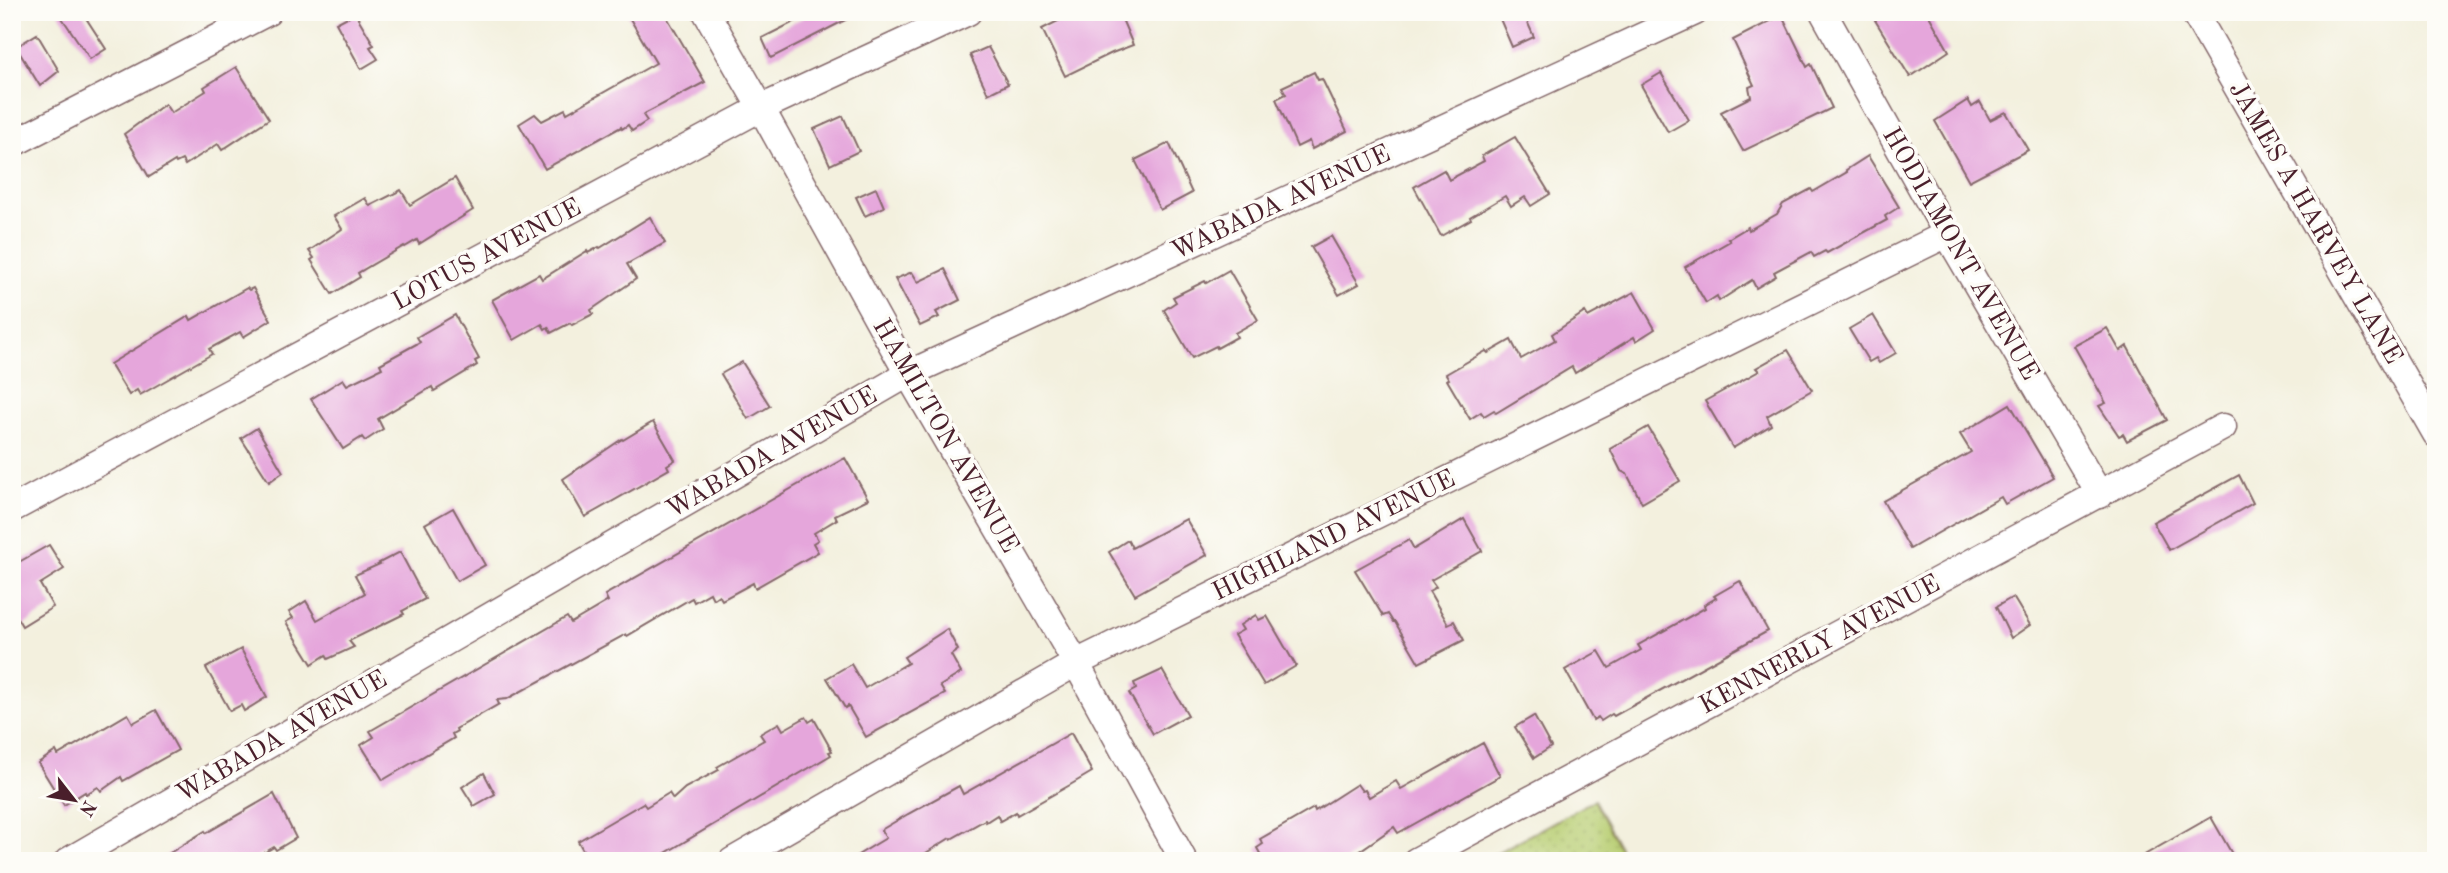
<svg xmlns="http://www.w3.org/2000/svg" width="2448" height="873" viewBox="0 0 2448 873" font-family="'Old Standard TT',serif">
<defs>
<pattern id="green-dots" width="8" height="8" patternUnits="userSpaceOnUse" patternTransform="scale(1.75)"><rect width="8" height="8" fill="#b8ce72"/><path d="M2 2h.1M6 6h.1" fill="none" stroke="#a0b063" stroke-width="1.8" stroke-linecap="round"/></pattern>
</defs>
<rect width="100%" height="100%" fill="#fdfcf7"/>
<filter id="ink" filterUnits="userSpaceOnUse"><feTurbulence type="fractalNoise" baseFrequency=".0143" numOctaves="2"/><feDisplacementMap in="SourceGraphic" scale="14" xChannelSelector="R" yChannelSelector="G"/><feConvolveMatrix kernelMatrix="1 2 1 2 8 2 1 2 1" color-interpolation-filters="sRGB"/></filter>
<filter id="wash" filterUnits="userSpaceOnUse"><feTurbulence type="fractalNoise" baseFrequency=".00686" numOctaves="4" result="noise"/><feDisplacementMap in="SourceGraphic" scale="28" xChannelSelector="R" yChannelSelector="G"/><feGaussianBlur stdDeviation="1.57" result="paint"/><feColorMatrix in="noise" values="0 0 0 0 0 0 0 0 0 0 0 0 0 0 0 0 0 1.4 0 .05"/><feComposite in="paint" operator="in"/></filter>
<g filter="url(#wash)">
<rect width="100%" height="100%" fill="#f3f0de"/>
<polygon fill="url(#green-dots)" stroke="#81764e" stroke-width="2" points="1594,800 1627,861 1482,861"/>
<g id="blocks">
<g fill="#e5a6db">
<polygon points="58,12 82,12 106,49 90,59"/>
<polygon points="626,12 664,12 705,82 646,113 643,115 647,121 632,131 628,125 622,129 621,127 545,169 519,124 535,114 542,121 565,109 567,113 656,63"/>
<polygon points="802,12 861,12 771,58 762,38 804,17"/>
<polygon points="1076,12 1119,12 1133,45 1112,53 1065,76 1042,29"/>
<polygon points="1497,12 1523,12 1534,37 1512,47"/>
<polygon points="1870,12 1927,12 1949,51 1910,77"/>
<polygon points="355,13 374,45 370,47 378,59 361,69 336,23"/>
<polygon points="1782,15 1807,67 1811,64 1832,108 1743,151 1721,112 1751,97 1749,87 1754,85 1733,40"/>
<polygon points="37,34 59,71 40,86 16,47"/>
<polygon points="988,47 1008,84 988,94 970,55"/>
<polygon points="236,67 269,119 222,150 218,144 185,165 182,160 176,163 175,161 149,177 124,134 165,104 171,113 206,91 204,87"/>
<polygon points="1314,72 1318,80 1322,79 1347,131 1312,149 1309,141 1297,147 1276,99 1286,94 1282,87"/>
<polygon points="1661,73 1689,120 1668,132 1641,85"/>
<polygon points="1968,100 1972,107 1980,102 1990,120 2006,112 2028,150 1969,181 1935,121"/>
<polygon points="843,116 859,151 830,165 814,129"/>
<polygon points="1515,137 1550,194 1531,206 1525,197 1511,206 1505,196 1470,217 1471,219 1441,236 1414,187 1444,170 1449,180 1484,161 1482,156"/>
<polygon points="1169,143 1192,193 1160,210 1135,160"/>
<polygon points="1868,156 1899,207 1885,216 1887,220 1827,253 1825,251 1814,257 1811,252 1774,272 1776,276 1756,288 1752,280 1719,301 1717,296 1706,303 1685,267 1730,241 1728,239 1748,227 1749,230 1777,214 1783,204 1811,189 1813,192 1847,172 1846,170"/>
<polygon points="455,178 473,210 419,244 417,240 405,247 404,246 358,273 360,277 332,294 311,260 314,258 309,251 342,229 334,216 365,198 370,206 401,190 410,205"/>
<polygon points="876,188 884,207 865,216 856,197"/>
<polygon points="650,217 665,243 627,264 636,279 591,310 593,314 572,325 570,323 551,333 548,327 545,329 542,324 514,340 492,300 539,274 542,279 587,251 588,253 599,247 600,248"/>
<polygon points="1331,236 1359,284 1339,295 1311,247"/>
<polygon points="945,269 960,300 936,312 939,317 920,326 895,279 912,272 918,282"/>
<polygon points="1229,270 1258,320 1235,333 1237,337 1217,348 1216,346 1192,358 1164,310 1176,302 1173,297 1205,281 1206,283"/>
<polygon points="247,288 249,290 253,288 271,320 243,337 240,332 209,349 212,354 140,395 137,390 129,395 110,364 189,316 191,320"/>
<polygon points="1634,292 1655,329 1636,341 1634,337 1575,373 1572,367 1496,413 1494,410 1484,416 1481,412 1470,419 1447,380 1449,379 1446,374 1486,351 1488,353 1511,340 1521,359 1555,340 1552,334 1585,312 1588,317"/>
<polygon points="455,315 479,359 475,361 477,365 434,391 432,387 378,419 383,429 365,441 362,437 343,449 311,399 343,379 347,385 382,368 380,364 420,342 417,337"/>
<polygon points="1873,315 1896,353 1879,363 1876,358 1869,362 1849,329"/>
<polygon points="2107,328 2120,351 2127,346 2167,420 2127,441 2123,434 2119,436 2099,406 2106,403 2074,346"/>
<polygon points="1788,350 1812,390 1767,416 1771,425 1733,448 1705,401 1759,371 1756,368"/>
<polygon points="742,362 770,406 748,419 721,374"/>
<polygon points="2010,404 2053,477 2005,504 2001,497 1910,549 1883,501 1971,452 1960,434"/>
<polygon points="653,422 675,460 667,465 669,469 585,517 563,479 622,439 623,440"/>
<polygon points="1648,427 1680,481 1642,503 1627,474 1621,471 1610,449"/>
<polygon points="257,428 283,472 269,482 241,438"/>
<polygon points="845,458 868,499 835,515 837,519 814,533 818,540 813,543 818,552 755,588 753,583 722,600 719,595 713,599 710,593 694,602 692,598 627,636 626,634 507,699 497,700 499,704 456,729 457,731 452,734 454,738 383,780 361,745 374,737 370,731 567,617 571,623 608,601 605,595"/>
<polygon points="2239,475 2253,503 2169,550 2153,522"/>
<polygon points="453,508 485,565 457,581 425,524"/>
<polygon points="1186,519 1207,555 1135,595 1109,552 1128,540 1132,548"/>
<polygon points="1464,519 1482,551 1431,580 1436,587 1429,591 1448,624 1454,621 1464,640 1419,663 1395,622 1393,622 1388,614 1383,616 1355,570 1409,540 1414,549"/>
<polygon points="49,545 64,569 40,584 53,607 22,626 12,609 12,566"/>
<polygon points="400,552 425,599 402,611 404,614 349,641 354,647 328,659 326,655 312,664 286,622 293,618 289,612 306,601 317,620 365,593 355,575 380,564 379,563"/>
<polygon points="1740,581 1768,631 1614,716 1612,714 1601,721 1598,717 1593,720 1565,670 1599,651 1609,668 1641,650 1638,645 1705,608 1704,605 1716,598 1714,596"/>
<polygon points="2013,597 2030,625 2011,638 1996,607"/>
<polygon points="1256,615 1259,620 1267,616 1296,666 1264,685 1234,635 1243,630 1240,625"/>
<polygon points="947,629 958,650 951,655 961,673 940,686 945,694 866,737 848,706 845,708 827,678 851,664 865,688 908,663 904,657"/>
<polygon points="241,649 267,697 244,711 241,705 230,711 206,668"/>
<polygon points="1162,670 1188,715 1153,734 1129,693 1136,689 1134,683"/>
<polygon points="156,710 178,750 123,781 121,777 101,791 98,787 86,794 85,792 64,805 38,763 56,751 58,755 128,714 133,723"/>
<polygon points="1534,716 1551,747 1534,758 1515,727"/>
<polygon points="806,717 809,722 814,719 832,751 829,752 831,755 652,861 589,861 578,841 643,803 646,807 669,793 673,799 685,788 719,770 717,767 764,740 760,734 779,723 783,730"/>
<polygon points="1071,733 1092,772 1070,785 1017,815 1016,812 1000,821 997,815 986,822 985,820 951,839 950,838 913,861 848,861 886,838 881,830 908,814 959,786 963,794"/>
<polygon points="1483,743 1500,776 1398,833 1394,827 1345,861 1264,861 1257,848 1263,844 1260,839 1314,808 1315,811 1357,784 1362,791 1365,790 1369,797 1396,781 1401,789"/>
<polygon points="484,773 495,794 474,806 462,787"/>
<polygon points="274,794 296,838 276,850 274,847 250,861 157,861 205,831 206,833"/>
<polygon points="2211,817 2236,861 2134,861"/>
</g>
</g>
</g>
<g filter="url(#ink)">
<use href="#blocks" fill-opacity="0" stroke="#85686a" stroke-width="2"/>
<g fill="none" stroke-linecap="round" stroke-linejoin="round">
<defs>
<g id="minor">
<polyline points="706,12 761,108 908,374 1076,663 1184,861"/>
<polyline points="1823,12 1947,234 2100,495"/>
<polyline points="2194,12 2436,434"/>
<polyline points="12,144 268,12"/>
<polyline points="12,509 761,108 968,12"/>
<polyline points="68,861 908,374 1695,12"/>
<polyline points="732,861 1076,663 1947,234"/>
<polyline points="1416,861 2223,427"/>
</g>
</defs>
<use href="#minor" stroke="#85686a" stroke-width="29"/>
<use href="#minor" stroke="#fff" stroke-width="26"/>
</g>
</g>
<g text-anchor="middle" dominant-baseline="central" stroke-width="7" stroke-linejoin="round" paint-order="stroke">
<g font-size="26" fill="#4a1f2b" stroke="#fdfcf7">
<text transform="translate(1281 203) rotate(-25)">WABADA AVENUE</text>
<text transform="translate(2315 223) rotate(60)">JAMES A HARVEY LANE</text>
<text transform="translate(1960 254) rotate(60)">HODIAMONT AVENUE</text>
<text transform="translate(487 255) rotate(-28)">LOTUS AVENUE</text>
<text transform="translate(945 436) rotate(60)">HAMILTON AVENUE</text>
<text transform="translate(772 453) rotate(-30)">WABADA AVENUE</text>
<text transform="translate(1334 536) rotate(-26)">HIGHLAND AVENUE</text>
<text transform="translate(1820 645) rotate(-28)">KENNERLY AVENUE</text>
<text transform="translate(282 737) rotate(-30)">WABADA AVENUE</text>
</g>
</g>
<rect width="2448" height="873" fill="none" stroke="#fdfcf7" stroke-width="42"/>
<g transform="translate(74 800) rotate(121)" stroke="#fdfcf7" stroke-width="5" paint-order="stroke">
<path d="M0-5L12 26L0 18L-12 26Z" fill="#4a1f2b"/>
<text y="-10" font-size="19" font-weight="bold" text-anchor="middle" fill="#4a1f2b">N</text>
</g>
</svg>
